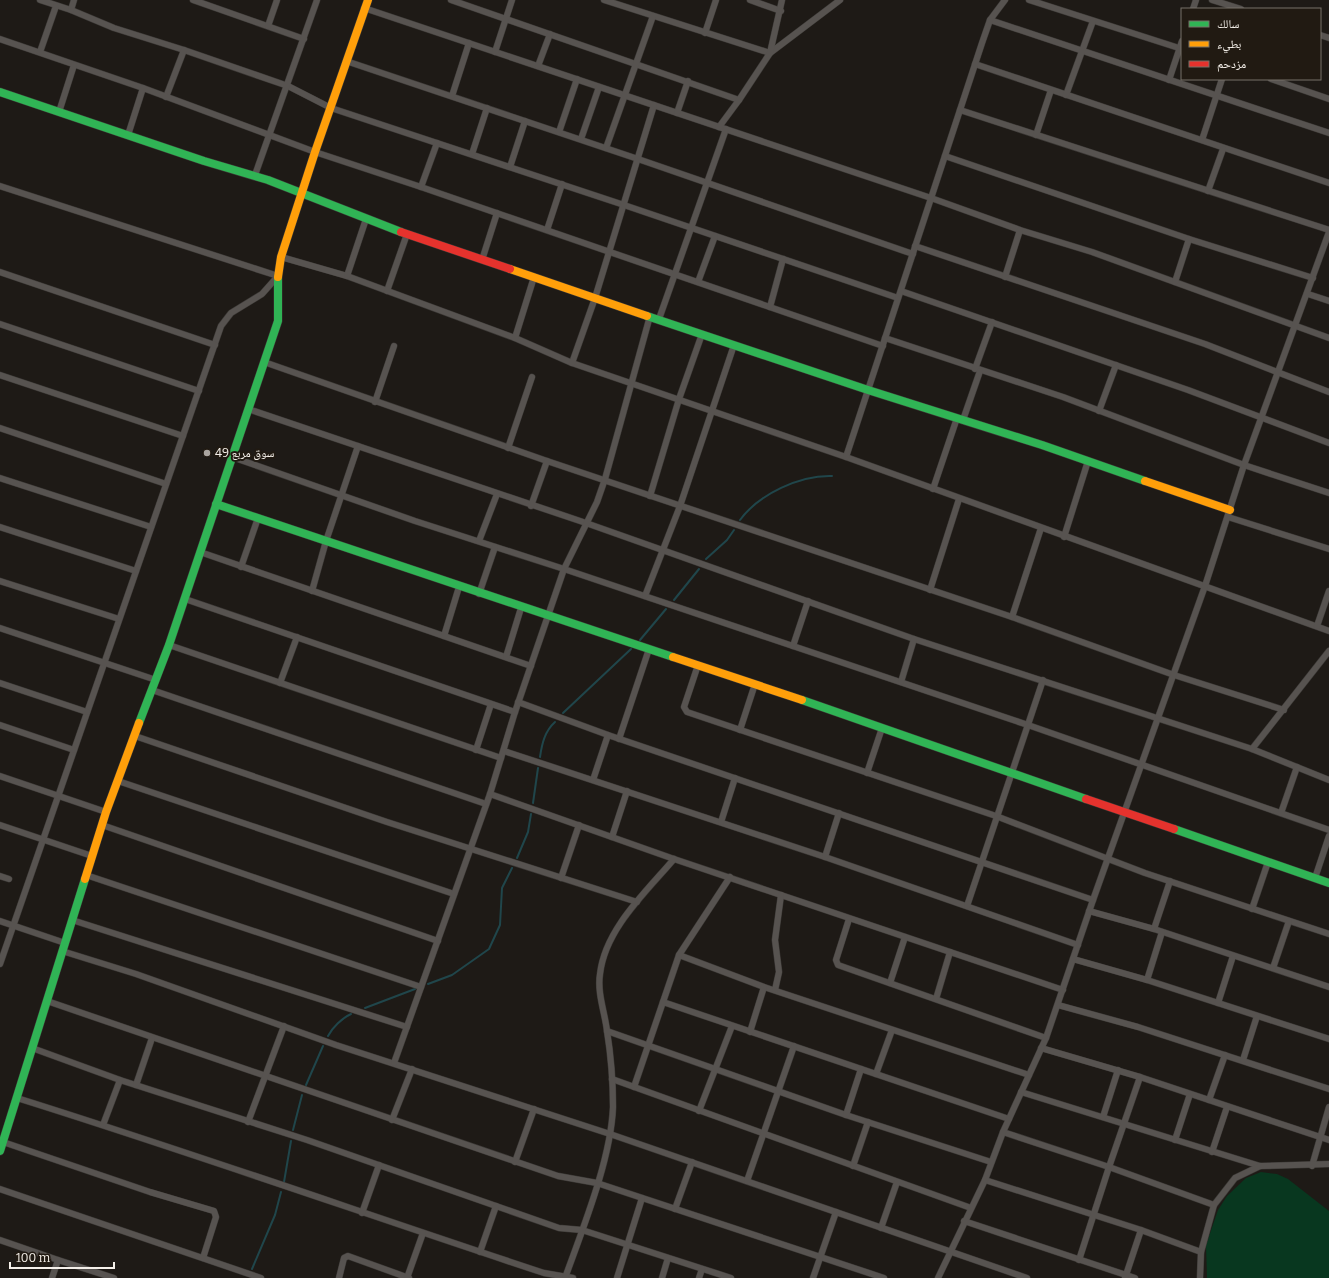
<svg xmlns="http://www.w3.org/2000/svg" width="1329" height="1278" viewBox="0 0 1329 1278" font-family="Bitter,'Noto Naskh Arabic',serif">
<rect width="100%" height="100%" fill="#1e1a16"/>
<polygon fill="#08371f" points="1261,1172 1277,1174 1288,1179 1329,1211 1329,1278 1207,1278 1206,1245 1218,1210 1227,1196 1246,1178"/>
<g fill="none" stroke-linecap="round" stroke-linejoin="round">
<g stroke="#20464b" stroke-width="2">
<path d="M740 520C759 494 800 475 832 476"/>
<polyline points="706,559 727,540 734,530"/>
<polyline points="674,600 699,569"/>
<polyline points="640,640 666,609"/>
<polyline points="563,713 631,649"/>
<path d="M540 757C542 743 545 731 555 722"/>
<polyline points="533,803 538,768"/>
<polyline points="517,858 528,832 531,814"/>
<polyline points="428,984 452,975 489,949 500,925 502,888 512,868"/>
<polyline points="365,1008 415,989"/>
<path d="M328 1036C332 1028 342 1018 351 1014"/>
<polyline points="306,1085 323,1046"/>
<polyline points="293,1130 302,1095"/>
<polyline points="284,1182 291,1141"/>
<polyline points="252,1269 275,1215 281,1192"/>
</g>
<defs>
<g id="street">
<polyline points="40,0 71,10 114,28 184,50 288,86 331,108 624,205 898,298"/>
<polyline points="193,0 304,39"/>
<polyline points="451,0 739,100"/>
<polyline points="604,0 770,53 840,0"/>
<polyline points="750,0 781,11"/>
<polyline points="1029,0 1182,49"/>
<polyline points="1212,0 1241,9"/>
<polyline points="364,8 931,198 1020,230 1092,252 1329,338"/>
<polyline points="1193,9 1196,0"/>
<polyline points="71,10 74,0"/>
<polyline points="990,20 1329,133"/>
<polyline points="268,26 277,0"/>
<polyline points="705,33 716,0"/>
<polyline points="1320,35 1329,38"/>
<polyline points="0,39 143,88"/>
<polyline points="40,52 56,6"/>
<polyline points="495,52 512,0"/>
<polyline points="346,61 638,159 913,254"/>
<polyline points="975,64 1329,183"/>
<polyline points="538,66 550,34"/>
<polyline points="1271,79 1329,99"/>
<polyline points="1169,80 1182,41"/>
<polyline points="1066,95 1093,21"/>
<polyline points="452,96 469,43"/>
<polyline points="166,97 184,50"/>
<polyline points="960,110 1329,230"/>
<polyline points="59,112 74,65"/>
<polyline points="677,113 688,81"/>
<polyline points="719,127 739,100 770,53 782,0"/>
<polyline points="559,132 577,79"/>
<polyline points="128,135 143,88 315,152 421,187 883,346"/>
<polyline points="1036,135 1051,90"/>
<polyline points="581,139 599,87"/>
<polyline points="1202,140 1222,79"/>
<polyline points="606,148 653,16"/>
<polyline points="472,154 487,108"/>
<polyline points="945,156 1189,239 1313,278"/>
<polyline points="510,167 525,121"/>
<polyline points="255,175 317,0"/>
<polyline points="0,186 278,276 262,294 231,313 221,326 0,964"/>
<polyline points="421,187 437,143"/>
<polyline points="1208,191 1223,149"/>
<polyline points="547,230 562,184"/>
<polyline points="915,246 1205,344 1329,392"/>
<polyline points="281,257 347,276 515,338 572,363 846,457 1329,631"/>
<polyline points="482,260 497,213"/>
<polyline points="0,272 215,345"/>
<polyline points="347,276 366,219"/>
<polyline points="1005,277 1020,230"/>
<polyline points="698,282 715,236"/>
<polyline points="1175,282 1189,239"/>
<polyline points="387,291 407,234"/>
<polyline points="901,291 1188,390 1329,443"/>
<polyline points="1308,294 1329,301"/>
<polyline points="770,307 783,259"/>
<polyline points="659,319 726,129"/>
<polyline points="0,324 199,391"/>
<polyline points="515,338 534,277"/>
<polyline points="885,338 1063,397 1244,465 1329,493"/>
<polyline points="264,362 547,461 1012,617 1174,675 1284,710"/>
<polyline points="572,363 595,298 654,105"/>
<polyline points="975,369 992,322"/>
<polyline points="0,375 183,436"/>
<polyline points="375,402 394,346"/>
<polyline points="248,409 586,523 914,639 1252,749 1329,780"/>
<polyline points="1099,411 1116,365"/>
<polyline points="963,420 980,371"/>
<polyline points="0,428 166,484"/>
<polyline points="508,448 532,377"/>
<polyline points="232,457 415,521 564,569 1028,725 1329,830"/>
<polyline points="846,457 982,43 990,20 1005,0"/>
<polyline points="0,478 151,527"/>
<polyline points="933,489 957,418"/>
<polyline points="650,496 679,399 702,334"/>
<polyline points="531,506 547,461"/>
<polyline points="1228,517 1329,549"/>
<polyline points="0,527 136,571"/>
<polyline points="1064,537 1088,461"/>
<polyline points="479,541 497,494"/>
<polyline points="200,552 531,666"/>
<polyline points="241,567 258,518"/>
<polyline points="0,581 119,619"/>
<polyline points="930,590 959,499"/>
<polyline points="312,591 326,541 358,446"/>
<polyline points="479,594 495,547"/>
<polyline points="645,596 680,506 734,345"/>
<polyline points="185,599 515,712"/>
<polyline points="1012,617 1041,528"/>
<polyline points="1317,626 1329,591"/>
<polyline points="0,628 156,680"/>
<polyline points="444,636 459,587"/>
<polyline points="169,645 501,758"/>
<polyline points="793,646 808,601"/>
<polyline points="506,657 521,608"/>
<polyline points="698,665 684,707 687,712 996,816 1145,873 1329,934"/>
<polyline points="901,682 914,639"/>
<polyline points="0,683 87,712"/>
<polyline points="280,683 297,637"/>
<polyline points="152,690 486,804"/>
<polyline points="518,702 608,735 1093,900"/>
<polyline points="0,725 74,750"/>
<polyline points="740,730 755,684"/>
<polyline points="135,736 387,822 637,902"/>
<polyline points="619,739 649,649"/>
<polyline points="1252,749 1329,651"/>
<polyline points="476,750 491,704"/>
<polyline points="504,751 825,857 1078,945"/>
<polyline points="867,773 882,728"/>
<polyline points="0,776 106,812"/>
<polyline points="593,780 608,735"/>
<polyline points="118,781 454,894"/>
<polyline points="490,794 674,859 1063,990"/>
<polyline points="1281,813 1297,767"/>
<polyline points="721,822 735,778"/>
<polyline points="0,825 92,856"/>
<polyline points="102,825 438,941"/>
<polyline points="612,837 627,791"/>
<polyline points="825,857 839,813"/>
<polyline points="86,875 421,987"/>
<polyline points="0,876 9,879"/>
<polyline points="561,878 579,825"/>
<polyline points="1315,878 1329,836"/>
<polyline points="967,906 1043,680"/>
<polyline points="1252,909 1268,862"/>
<polyline points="1089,911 1154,929 1329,987"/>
<polyline points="849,919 836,960 838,965 1046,1038"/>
<polyline points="72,920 407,1027"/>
<polyline points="0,921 65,943"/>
<polyline points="1154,929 1170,881"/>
<polyline points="62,951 136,974 336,1045 610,1134 1027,1278"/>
<polyline points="679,955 764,987 1029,1075"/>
<polyline points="1073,959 1147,980 1329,1039"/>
<polyline points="1273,968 1289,921"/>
<polyline points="1147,980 1162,932"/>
<polyline points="890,983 905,937"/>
<polyline points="775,990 779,972 775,940 781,895"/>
<polyline points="936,999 950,952"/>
<polyline points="47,1001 558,1176 597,1183 884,1278"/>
<polyline points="663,1002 1009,1119"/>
<polyline points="1218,1003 1233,956"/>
<polyline points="1058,1005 1138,1027 1329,1089"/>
<polyline points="607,1031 846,1115 991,1162"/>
<polyline points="750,1032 764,987"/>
<polyline points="32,1048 120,1080 307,1140 559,1228 582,1230 731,1278"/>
<polyline points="1041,1048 1140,1077 1329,1140"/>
<polyline points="1243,1060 1257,1016"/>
<polyline points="394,1063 490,794 515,712 564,569 597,502 605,479 650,316"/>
<polyline points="876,1074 892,1030"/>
<polyline points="612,1079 971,1208"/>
<polyline points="136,1085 152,1038"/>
<polyline points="634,1087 679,955 730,877"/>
<polyline points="1021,1092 1260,1166"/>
<path d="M17 1098C193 1153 368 1215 544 1273L573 1278"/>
<polyline points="1209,1100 1225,1055"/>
<polyline points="699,1111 732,1026"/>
<polyline points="846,1115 861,1069"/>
<polyline points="1103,1117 1118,1070"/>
<polyline points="392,1120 412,1069"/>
<polyline points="248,1122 284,1026"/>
<polyline points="103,1125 120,1080"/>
<polyline points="1003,1132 1109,1167 1214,1205"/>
<polyline points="1175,1140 1190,1094"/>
<polyline points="3,1142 150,1192 214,1211 216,1217 203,1258"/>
<polyline points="1212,1152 1227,1107"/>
<polyline points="515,1162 534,1109"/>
<polyline points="853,1166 868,1122"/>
<polyline points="1312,1166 1329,1107"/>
<polyline points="985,1180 1141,1230 1201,1252"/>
<polyline points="747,1181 794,1046"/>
<polyline points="0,1189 261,1278"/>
<polyline points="675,1209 692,1162"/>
<polyline points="362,1213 379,1165"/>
<polyline points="964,1221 1135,1278"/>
<polyline points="881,1228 897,1182"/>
<polyline points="0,1240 58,1260 114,1278"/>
<polyline points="480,1252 496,1206"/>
<polyline points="1079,1260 1109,1167 1140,1077"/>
<polyline points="52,1278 58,1260"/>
<polyline points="339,1278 344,1258 348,1256 409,1278"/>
<polyline points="407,1278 423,1233"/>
<path d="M565 1278C583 1228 611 1159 613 1107 613 1082 611 1056 607 1031 605 1013 597 993 600 974 605 929 646 892 674 859"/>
<polyline points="617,1278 642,1198"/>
<polyline points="662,1278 668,1258"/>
<polyline points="699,1278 702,1269"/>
<polyline points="813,1278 836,1212"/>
<polyline points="938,1278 985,1180 1003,1132 1046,1038 1093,900 1205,586 1244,465 1329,232"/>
<polyline points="1125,1278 1141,1230"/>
<polyline points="1200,1278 1201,1252 1214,1205 1235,1178 1260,1166 1329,1164"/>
</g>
<g id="fast">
<polyline points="0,92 204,161 268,180 401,232"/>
<polyline points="647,316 868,390 1042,445 1145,481"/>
<path d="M216 504C368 555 520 607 673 657"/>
<polyline points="802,700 1086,799"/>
<polyline points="139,723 169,645 278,321 278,277"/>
<polyline points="1174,829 1329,883"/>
<polyline points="0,1151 85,879"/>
</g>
<g id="slow">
<polyline points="510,269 647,316"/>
<polyline points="278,277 281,257 315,152 368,0"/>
<polyline points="1145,481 1230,510"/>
<polyline points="673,657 802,700"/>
<polyline points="85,879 106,812 139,723"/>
</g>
<g id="jam">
<polyline points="401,232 510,269"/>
<polyline points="1086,799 1174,829"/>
</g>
</defs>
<use href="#street" stroke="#3b3835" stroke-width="7"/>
<use href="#fast" stroke="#3b3835" stroke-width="9"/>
<use href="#slow" stroke="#3b3835" stroke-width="9"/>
<use href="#jam" stroke="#3b3835" stroke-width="9"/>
<use href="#street" stroke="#575350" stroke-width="6"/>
<use href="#fast" stroke="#30b455" stroke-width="8"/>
<use href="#slow" stroke="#ff9f0a" stroke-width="8"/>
<use href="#jam" stroke="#e5322d" stroke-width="8"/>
</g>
<circle fill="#aaa5a0" stroke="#211a12" stroke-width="1.5" cx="207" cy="453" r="4"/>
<g text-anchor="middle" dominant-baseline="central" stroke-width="4" stroke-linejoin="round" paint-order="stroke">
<g font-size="12" fill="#f5f0ea" stroke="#211a12" text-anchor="start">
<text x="215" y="453">سوق مربع 49</text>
</g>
</g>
<rect x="1181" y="8" width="140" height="72" fill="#211a12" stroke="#767068"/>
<rect x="1189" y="21" width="20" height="6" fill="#30b455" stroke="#767068"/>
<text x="1217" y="28" font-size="12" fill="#f5f0ea">سالك</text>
<rect x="1189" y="41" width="20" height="6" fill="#ff9f0a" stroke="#767068"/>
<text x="1217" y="48" font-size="12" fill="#f5f0ea">بطيء</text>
<rect x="1189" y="61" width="20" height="6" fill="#e5322d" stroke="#767068"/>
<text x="1217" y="68" font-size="12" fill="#f5f0ea">مزدحم</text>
<path d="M10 1262v6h104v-6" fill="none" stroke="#f5f0ea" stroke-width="2"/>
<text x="16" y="1262" font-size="12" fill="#f5f0ea" stroke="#211a12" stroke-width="3" paint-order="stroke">100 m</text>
</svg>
